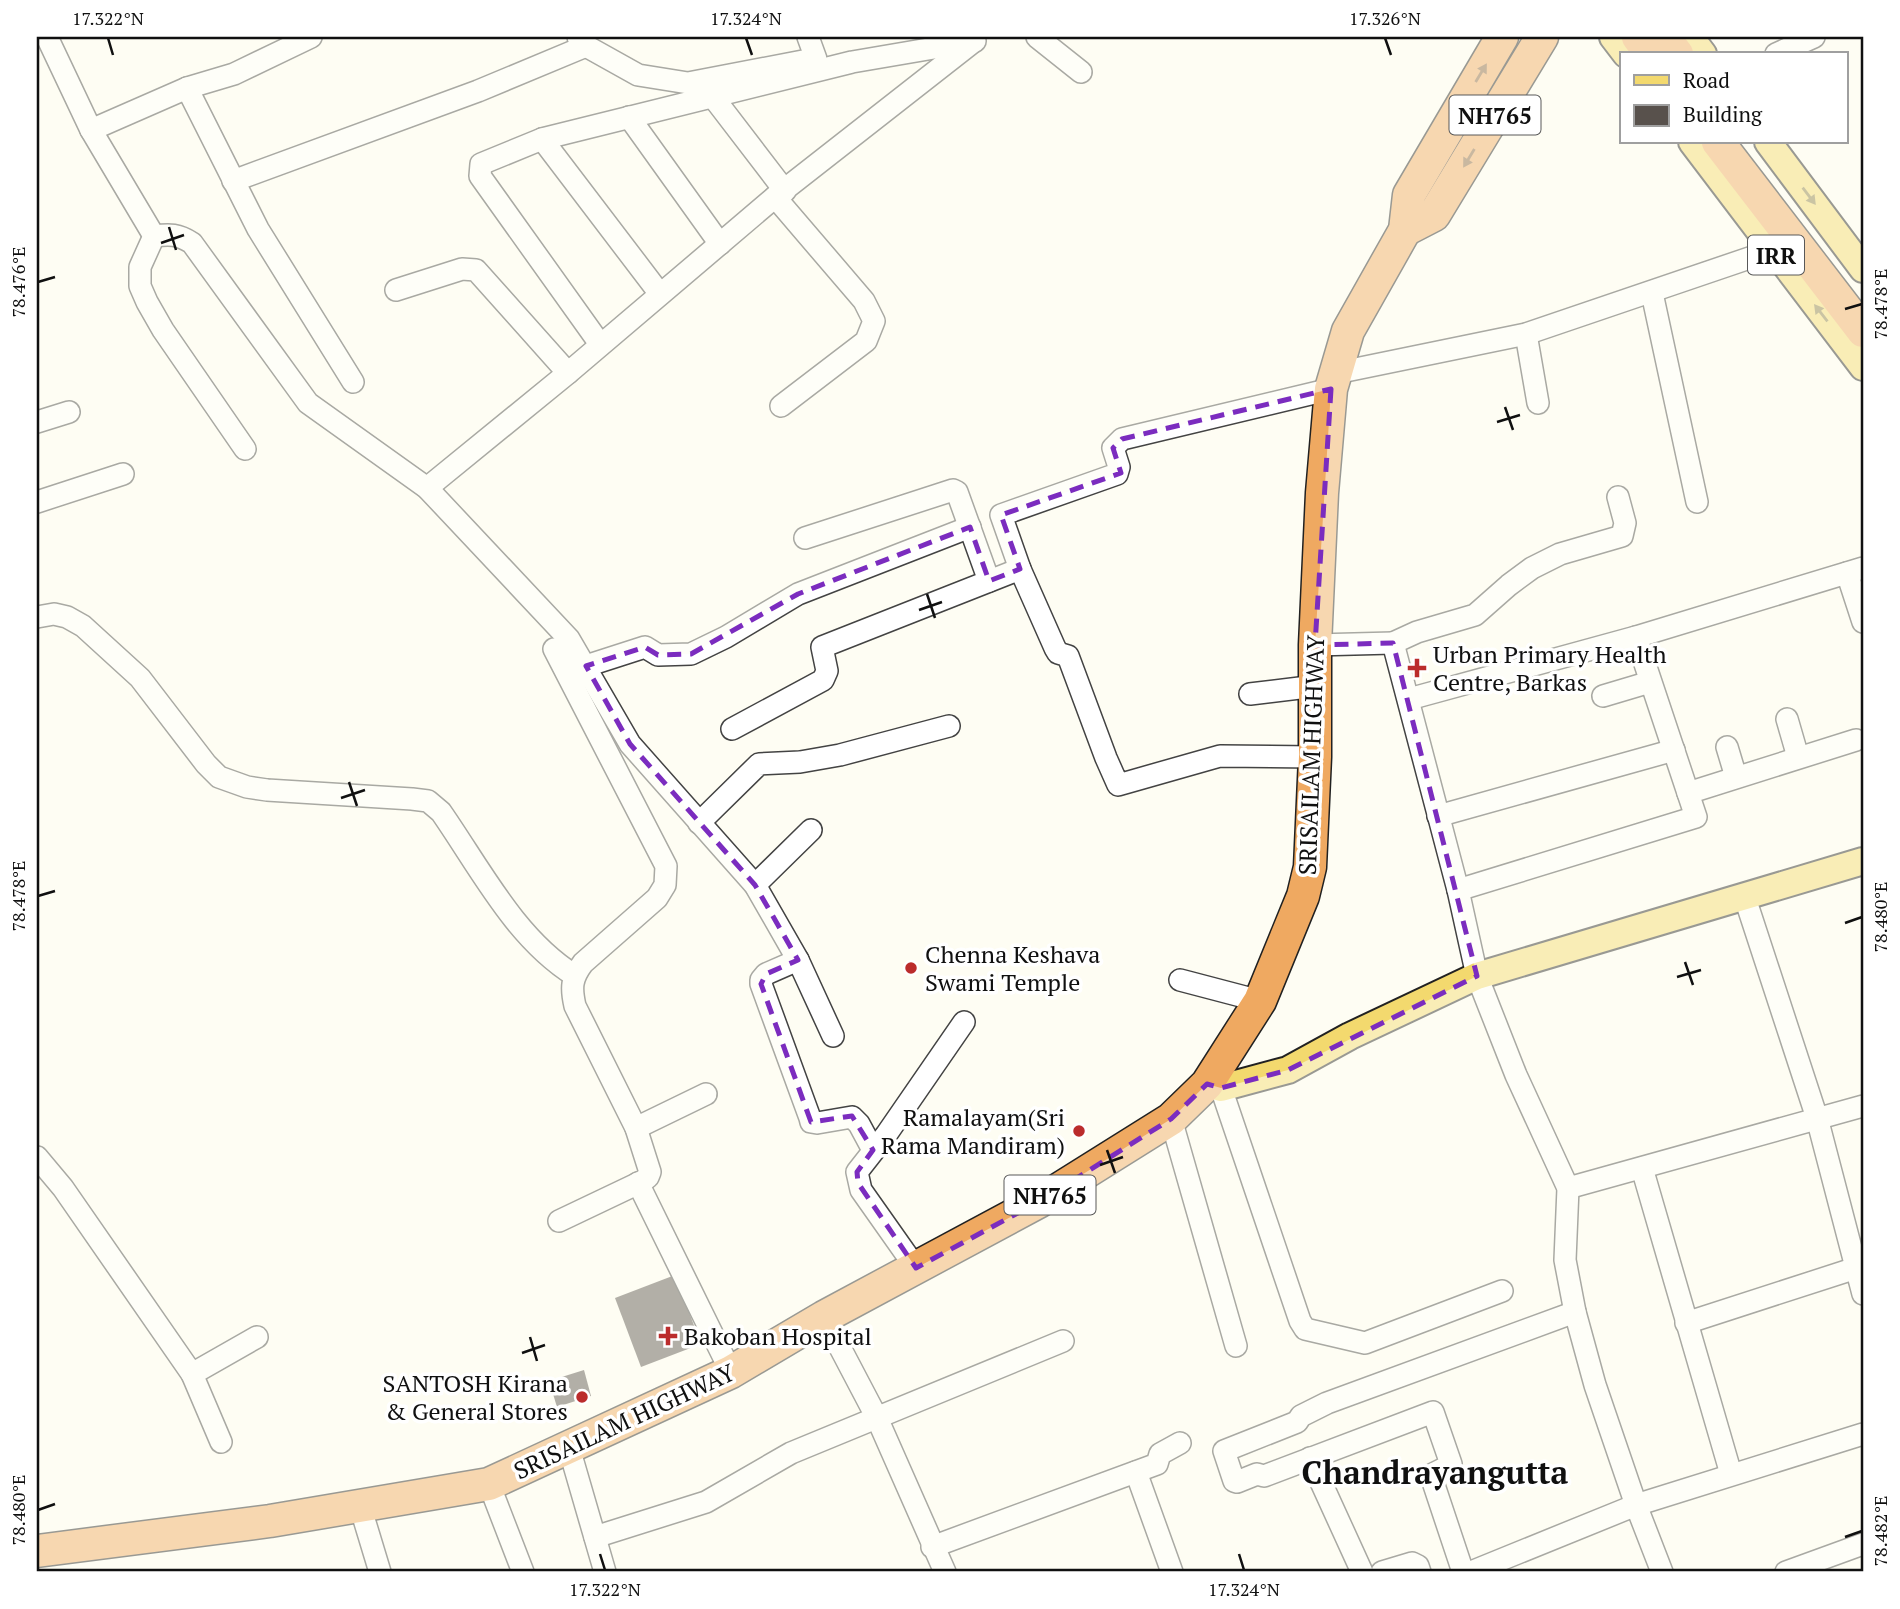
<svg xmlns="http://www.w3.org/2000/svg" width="1900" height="1609" viewBox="0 0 1900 1609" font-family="'PT Serif',serif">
<rect width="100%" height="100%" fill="#fefdf3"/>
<g fill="#58514c">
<polygon points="675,1275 701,1344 641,1367 615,1298"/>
<polygon points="584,1370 591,1396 557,1407 549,1381"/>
</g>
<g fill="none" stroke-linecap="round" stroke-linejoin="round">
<defs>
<g id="minor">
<polyline points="47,37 91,130 154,236"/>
<polyline points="578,37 586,46 638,75 688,83 803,61"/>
<polyline points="808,37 816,59"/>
<polyline points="1037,37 1081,72"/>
<polyline points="1776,54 1814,37"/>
<polyline points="187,88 258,229 353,382"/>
<polyline points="713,97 785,191"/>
<polyline points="629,117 720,244"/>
<polyline points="91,130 187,88 234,74 311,37"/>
<polyline points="542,139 660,294"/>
<polyline points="233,181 478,91 586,46"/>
<polyline points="775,197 864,301 874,321 866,341 781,406"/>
<path d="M154 236C170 234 178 234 192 243L308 403 427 488 569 639 630 744 755 885 798 960 833 1036"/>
<polyline points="154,236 140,267 140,286 147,302 163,330 245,449"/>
<polyline points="396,290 462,269 476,270 568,373"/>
<polyline points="1652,293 1697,502"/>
<polyline points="1526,334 1538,403"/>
<polyline points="600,344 480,176 481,164 542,139 852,62 975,41"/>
<polyline points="1336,373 1526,334 1773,250"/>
<polyline points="37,422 69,412"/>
<polyline points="427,488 568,373 775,197 973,42"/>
<polyline points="37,502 123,474"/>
<polyline points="805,538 953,490 957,492 989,581"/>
<polyline points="1847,573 1863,622"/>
<path d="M37 617 54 614 67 617 83 626 140 678 206 764 219 777 247 787 267 790 412 799 428 801 441 812C480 868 515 938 574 975"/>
<polyline points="1393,643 1417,632 1475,615 1509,585 1532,568 1560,554 1622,536 1625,523 1618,497"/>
<polyline points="1315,645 1393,643 1458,890 1477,976 1516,1075 1568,1188 1565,1260 1575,1312 1595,1385 1636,1505 1662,1572"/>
<path d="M554 649 666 866 665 885 657 898 583 963C571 979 571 988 575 1006L636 1128 650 1172 648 1177 643 1181 559 1221"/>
<polyline points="586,666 645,647 658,655 691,654 726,637 798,594 970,527"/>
<polyline points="1250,694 1316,686"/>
<polyline points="1603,696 1650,682"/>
<polyline points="1409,699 1636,637 1863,568"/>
<polyline points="1787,719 1798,757"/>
<polyline points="732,729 823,680 827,671 822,647 1020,569"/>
<polyline points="1727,747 1736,777"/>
<polyline points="1315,757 1220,756 1118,785 1106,758 1068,656 1058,653 1055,648 1020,569 1001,515 1117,474 1119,467 1113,448 1122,439 1331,389"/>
<polyline points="1688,793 1856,740"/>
<polyline points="1438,816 1674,750"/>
<polyline points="699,823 759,764 800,762 840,755 949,726"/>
<polyline points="755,885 811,830"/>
<polyline points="1458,890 1696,817 1636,637"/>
<polyline points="1744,895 1817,1118 1863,1294"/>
<polyline points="798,960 766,974 761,980 761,984 810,1118 811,1122 817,1123 852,1117 859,1124 873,1150"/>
<polyline points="1180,980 1260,1001"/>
<polyline points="1221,1088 1300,1321 1305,1329 1365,1343 1502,1291"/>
<polyline points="1171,1119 1236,1346"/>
<polyline points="636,1128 706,1094"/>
<polyline points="37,1157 63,1188 192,1374 221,1442"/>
<polyline points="1642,1168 1731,1474"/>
<polyline points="638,1183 731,1372"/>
<polyline points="1568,1188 1863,1106"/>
<polyline points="916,1268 861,1190 857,1172 886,1135 964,1022"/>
<polyline points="824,1317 877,1418 945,1572"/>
<polyline points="1686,1323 1856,1268"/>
<polyline points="192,1374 257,1337"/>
<polyline points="569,1448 605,1572"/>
<polyline points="1310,1458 1362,1572"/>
<polyline points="1136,1472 1172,1572"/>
<polyline points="489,1484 523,1572"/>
<polyline points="360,1506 380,1572"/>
<polyline points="595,1537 706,1502 791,1453 1063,1341"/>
<polyline points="932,1547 1157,1464 1160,1454 1180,1443"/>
<polyline points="1382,1572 1412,1563 1418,1566 1420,1572"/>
<polyline points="1463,1572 1432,1479 1433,1474 1449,1466 1451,1464 1433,1412 1264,1476 1257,1474 1237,1482 1234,1481 1224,1451 1297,1422 1301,1416 1327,1403 1575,1312"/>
<polyline points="1471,1572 1636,1505 1863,1434"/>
<polyline points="1786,1572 1863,1544"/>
</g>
<g id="major">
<polyline points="1613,37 1626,54"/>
<polyline points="1690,37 1703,54"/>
<polyline points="1692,142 1863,367"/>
<polyline points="1768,142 1863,269"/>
<polyline points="1207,1084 1221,1088 1288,1070 1350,1036 1477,976 1863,861"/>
</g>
<g id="highway">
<polyline points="1638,37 1651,54"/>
<polyline points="1664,37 1677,54"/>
<polyline points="1718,142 1863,331"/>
<polyline points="1405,230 1434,215 1542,37"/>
<polyline points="37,1551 270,1521 489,1484 731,1372 824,1317 1040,1201 1171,1119 1207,1084 1260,1001 1303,896 1310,867 1315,757 1315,645 1322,493 1331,389 1348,331 1405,230 1409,195 1502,37"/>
</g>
</defs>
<use href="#minor" stroke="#434343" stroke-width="24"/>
<use href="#major" stroke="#212121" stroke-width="30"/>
<use href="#highway" stroke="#212121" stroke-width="35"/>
<use href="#minor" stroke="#fff" stroke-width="21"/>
<use href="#major" stroke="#f3d96e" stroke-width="26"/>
<use href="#highway" stroke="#efa961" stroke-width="32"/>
</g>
<defs><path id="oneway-solid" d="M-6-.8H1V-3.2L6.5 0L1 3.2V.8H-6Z" transform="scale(1.75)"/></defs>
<g fill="#8b643d">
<use href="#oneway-solid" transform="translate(1481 73) rotate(-59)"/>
<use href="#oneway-solid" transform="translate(1469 158) rotate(121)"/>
</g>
<g fill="#8d7f44">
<use href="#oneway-solid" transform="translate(1809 196) rotate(53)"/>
<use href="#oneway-solid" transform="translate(1821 313) rotate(-128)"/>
</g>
<path d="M0 0H1900V1609H0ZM1331 389 1315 645 1393 643 1477 976 1288 1070 1221 1088 1207 1084 1171 1119 1040 1201 916 1268 858 1183 857 1172 873 1150 852 1116 811 1122 761 984 766 974 798 960 755 885 630 744 586 666 645 647 658 655 691 654 798 594 970 527 989 581 1020 569 1001 515 1121 473 1113 448 1122 439Z" fill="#fefdf3" fill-opacity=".55" fill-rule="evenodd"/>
<path fill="none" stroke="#7b2cbf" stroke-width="5" stroke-dasharray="14 9" stroke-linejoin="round" d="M1331 389 1315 645 1393 643 1477 976 1288 1070 1221 1088 1207 1084 1171 1119 1040 1201 916 1268 858 1183 857 1172 873 1150 852 1116 811 1122 761 984 766 974 798 960 755 885 630 744 586 666 645 647 658 655 691 654 798 594 970 527 989 581 1020 569 1001 515 1121 473 1113 448 1122 439Z"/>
<path fill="none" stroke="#101010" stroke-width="2.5" d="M108 38 113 55M746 38 752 55M1385 38 1391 55M169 227 176 250M161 243 184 235M38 282 55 277M1845 309 1862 304M1505 407 1513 430M1497 422 1520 415M927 594 935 618M919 610 942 602M349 782 357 806M341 798 365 790M38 896 55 891M1845 923 1862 917M1685 962 1693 985M1677 977 1701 970M1107 1150 1115 1173M1100 1165 1123 1157M530 1337 537 1361M522 1353 545 1345M38 1510 55 1504M1845 1537 1862 1531M600 1554 605 1570M1239 1554 1244 1570"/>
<g fill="#bb2c2c" stroke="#fff" stroke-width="2.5">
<path d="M1413.5 657.5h7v7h7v7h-7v7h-7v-7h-7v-7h7z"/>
<circle cx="911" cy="968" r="7"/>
<circle cx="1079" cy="1131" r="7"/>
<path d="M664.5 1325.5h7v7h7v7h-7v7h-7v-7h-7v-7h7z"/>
<circle cx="582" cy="1397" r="7"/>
</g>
<g text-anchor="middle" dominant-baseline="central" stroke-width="7" stroke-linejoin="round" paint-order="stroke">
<g fill="#fff" stroke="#585858" stroke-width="2">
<rect x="1449.5" y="95.5" width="91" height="39" rx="5"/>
<rect x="1748" y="235.5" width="56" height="39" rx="5"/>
<rect x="1004.5" y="1175.5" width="91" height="39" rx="5"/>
</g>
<g font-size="23" font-weight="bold" fill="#101010">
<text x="1495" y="115">NH765</text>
<text x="1776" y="255">IRR</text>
<text x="1050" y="1195">NH765</text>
</g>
<g font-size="24" fill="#101010" stroke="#fff" text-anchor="start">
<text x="1433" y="654">Urban Primary Health<tspan x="1433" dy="28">Centre, Barkas</tspan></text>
<text x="925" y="954">Chenna Keshava<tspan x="925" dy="28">Swami Temple</tspan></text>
<text x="1065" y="1117" text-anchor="end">Ramalayam(Sri<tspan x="1065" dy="28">Rama Mandiram)</tspan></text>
<text x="684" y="1336">Bakoban Hospital</text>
<text x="568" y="1383" text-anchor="end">SANTOSH Kirana<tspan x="568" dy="28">&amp; General Stores</tspan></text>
</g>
<g font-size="24" fill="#101010" stroke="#fff">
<text transform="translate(1311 755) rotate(-88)">SRISAILAM HIGHWAY</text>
<text transform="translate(624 1421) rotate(-25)">SRISAILAM HIGHWAY</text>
</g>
<g font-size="32" font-weight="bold" fill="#101010" stroke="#fff">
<text x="1435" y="1472">Chandrayangutta</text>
</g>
</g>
<rect width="1900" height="1609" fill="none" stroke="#ffffff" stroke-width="77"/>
<rect x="1620" y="52" width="228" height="91" fill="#ffffff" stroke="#9f9f9f" stroke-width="2"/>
<rect x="1634" y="75" width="35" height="10" fill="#f3d96e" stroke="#9f9f9f" stroke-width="2"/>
<text x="1683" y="88" font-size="21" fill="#101010">Road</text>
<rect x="1634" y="105" width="35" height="21" fill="#58514c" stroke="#9f9f9f" stroke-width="2"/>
<text x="1683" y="122" font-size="21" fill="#101010">Building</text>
<rect x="38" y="38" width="1824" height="1532" fill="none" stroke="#101010" stroke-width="2.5"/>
<g font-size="18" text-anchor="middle" fill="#101010">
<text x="108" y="25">17.322°N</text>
<text x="746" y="25">17.324°N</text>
<text x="1385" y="25">17.326°N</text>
<text transform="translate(19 282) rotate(-90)" y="6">78.476°E</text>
<text transform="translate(1881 304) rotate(-90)" y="6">78.478°E</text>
<text transform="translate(19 896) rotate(-90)" y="6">78.478°E</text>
<text transform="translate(1881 917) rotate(-90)" y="6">78.480°E</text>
<text transform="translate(19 1510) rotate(-90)" y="6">78.480°E</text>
<text transform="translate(1881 1531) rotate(-90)" y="6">78.482°E</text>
<text x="605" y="1596">17.322°N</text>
<text x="1244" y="1596">17.324°N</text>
</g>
</svg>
